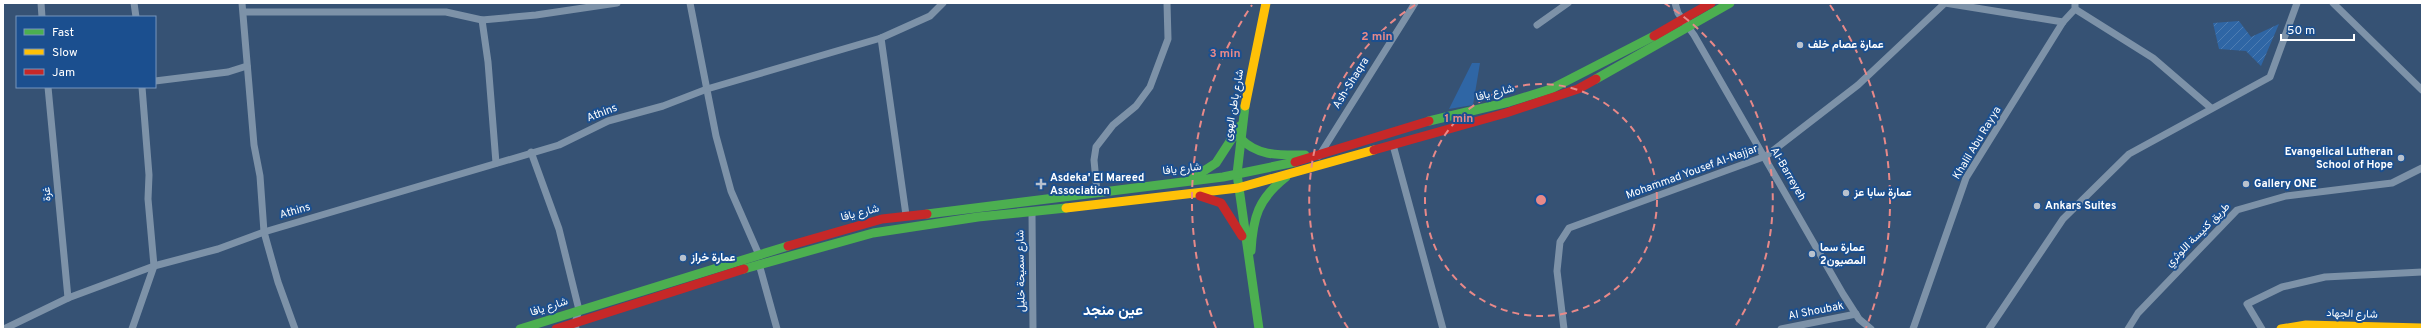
<svg xmlns="http://www.w3.org/2000/svg" width="2425" height="332" viewBox="0 0 2425 332" font-family="Overpass,Vazirmatn,sans-serif">
<defs>
<pattern id="garden-furrows" width="10" height="10" patternUnits="userSpaceOnUse"><rect width="10" height="10" fill="#2f66a5"/><path d="M-1 1l2-2M0 10L10 0M9 11l2-2" fill="none" stroke="#4e7db2"/></pattern>
</defs>
<rect width="100%" height="100%" fill="#365274"/>
<polygon fill="#2f66a5" points="1472,63 1480,63 1473,105 1449,109"/>
<polygon fill="url(#garden-furrows)" points="2239,21 2251,37 2279,24 2261,66 2246,51 2219,49 2213,23"/>
<g fill="none" stroke-linecap="round" stroke-linejoin="round">
<g stroke="#7d92a8" stroke-width="7">
<polyline points="41,3 42,17"/>
<polyline points="134,3 136,17"/>
<polyline points="242,3 254,145 260,176 264,232 278,282 295,329"/>
<polyline points="690,3 716,136 731,191 759,255"/>
<polyline points="1675,3 1678,13 1694,35 1843,294 1859,319 1871,329"/>
<polyline points="1945,3 2063,22"/>
<polyline points="2333,3 2422,90"/>
<polyline points="2075,9 2153,58 2211,108"/>
<polyline points="245,12 446,12 482,20 536,15 617,3"/>
<polyline points="482,20 488,62 496,163"/>
<polyline points="1537,25 1568,3"/>
<polyline points="881,38 906,215"/>
<polyline points="155,81 228,72 247,66"/>
<polyline points="48,87 68,298"/>
<polyline points="1393,145 1443,329"/>
<polyline points="531,152 559,229 579,310 575,323 576,329"/>
<polyline points="1319,156 1415,3"/>
<polyline points="1097,192 1094,160 1096,147 1113,125 1136,106 1150,87 1168,39 1167,3"/>
<polyline points="1032,213 1033,329"/>
<polyline points="759,264 777,329"/>
<polyline points="4,329 68,298 154,266 218,249 264,232 559,145 608,121 663,106 707,89 881,38 930,16 943,3"/>
<polyline points="132,329 154,266 148,199 149,175 142,87"/>
<polyline points="1564,329 1557,271 1560,242 1569,228 1766,156 1858,85 1945,3"/>
<polyline points="1781,329 1856,314"/>
<polyline points="1913,329 1966,178 2063,22 2075,9 2075,3"/>
<polyline points="1989,329 2063,219 2129,154 2270,77 2297,3"/>
<polyline points="2128,329 2138,313 2237,210 2286,196 2392,183 2422,168"/>
<polyline points="2262,329 2247,304 2282,287 2325,277 2422,272"/>
</g>
<g stroke="#4caf50" stroke-width="9">
<polyline points="1596,79 1730,3"/>
<polyline points="1245,106 1237,174 1259,329"/>
<polyline points="1429,121 1509,102 1551,89 1654,36"/>
<path d="M1240 138C1258 157 1281 155 1305 155"/>
<polyline points="1193,178 1216,163 1240,126"/>
<polyline points="927,214 1223,177 1295,162"/>
<path d="M1251 251C1253 217 1258 199 1286 177"/>
<polyline points="744,269 873,233 978,217 1066,208"/>
<polyline points="520,329 788,246"/>
</g>
<g stroke="#ffc107" stroke-width="9">
<polyline points="1245,106 1266,3"/>
<polyline points="1066,208 1238,188 1374,150"/>
<polyline points="2281,329 2306,325 2422,328"/>
</g>
<g stroke="#c62828" stroke-width="9">
<polyline points="1654,36 1711,3"/>
<polyline points="1374,150 1506,113 1578,89 1596,79"/>
<polyline points="1295,162 1429,121"/>
<polyline points="1200,196 1221,203 1242,236"/>
<polyline points="788,246 882,219 927,214"/>
<polyline points="556,329 744,269"/>
</g>
</g>
<g fill="none" stroke="#e88989" stroke-width="2" stroke-dasharray="7 5">
<circle cx="1541" cy="200" r="116"/>
<path d="M1348 328A232 232 0 0 1 1418 3M1664 3A232 232 0 0 1 1734 328"/>
<path d="M1216 328A349 349 0 0 1 1252 5M1830 5A349 349 0 0 1 1866 328"/>
</g>
<g fill="#b9c2ce" stroke="#1b4f8f" stroke-width="1.5">
<circle cx="1800" cy="45" r="4"/>
<circle cx="2401" cy="158" r="4"/>
<path d="M1039 178h4v4h4v4h-4v4h-4v-4h-4v-4h4z"/>
<circle cx="2246" cy="184" r="4"/>
<circle cx="1846" cy="193" r="4"/>
<circle cx="2037" cy="206" r="4"/>
<circle cx="1812" cy="254" r="4"/>
<circle cx="683" cy="258" r="4"/>
</g>
<g text-anchor="middle" dominant-baseline="central" stroke-width="4" stroke-linejoin="round" paint-order="stroke">
<g font-size="11" font-weight="bold" fill="#fff" stroke="#1b4f8f" text-anchor="start">
<text x="1808" y="45">عمارة عصام خلف</text>
<text x="2393" y="152" text-anchor="end">Evangelical Lutheran<tspan x="2393" dy="13">School of Hope</tspan></text>
<text x="1050" y="178">Asdeka' El Mareed<tspan x="1050" dy="13">Association</tspan></text>
<text x="2254" y="184">Gallery ONE</text>
<text x="1854" y="193">عمارة سابا عز</text>
<text x="2045" y="206">Ankars Suites</text>
<text x="1820" y="248">عمارة سما<tspan x="1820" dy="13">المصيون2</tspan></text>
<text x="691" y="258">عمارة خراز</text>
</g>
<g font-size="11" fill="#fff" stroke="#1b4f8f">
<text transform="translate(1351 83) rotate(-58)">Ash-Shaqra</text>
<text transform="translate(1495 93) rotate(-14)">شارع يافا</text>
<text transform="translate(1234 105) rotate(-80)">شارع باطن الهوى</text>
<text transform="translate(602 113) rotate(-21)">Athins</text>
<text transform="translate(1977 143) rotate(-59)">Khalil Abu Rayya</text>
<text transform="translate(1182 169) rotate(-7)">شارع يافا</text>
<text transform="translate(1692 172) rotate(-20)">Mohammad Yousef Al-Najjar</text>
<text transform="translate(1788 174) rotate(60)">Al-Barreyeh</text>
<text transform="translate(47 194) rotate(-94)">غزة</text>
<text transform="translate(295 211) rotate(-16)">Athins</text>
<text transform="translate(860 213) rotate(-14)">شارع يافا</text>
<text transform="translate(2198 235) rotate(-45)">طريق كنيسة اللوثري</text>
<text transform="translate(1021 271) rotate(-91)">شارع سميحة خليل</text>
<text transform="translate(549 307) rotate(-18)">شارع يافا</text>
<text transform="translate(1816 311) rotate(-11)">Al Shoubak</text>
<text transform="translate(2352 314) rotate(2)">شارع الجهاد</text>
</g>
<g font-size="15" font-weight="bold" fill="#fff" stroke="#1b4f8f">
<text x="1113" y="311">عين منجد</text>
</g>
</g>
<circle cx="1541" cy="200" r="6" fill="#e88989" stroke="#1b4f8f" stroke-width="2"/>
<g font-size="12" text-anchor="middle" font-weight="bold" fill="#e88989" stroke="#1b4f8f" stroke-width="4" stroke-linejoin="round" paint-order="stroke">
<text x="1377" y="40">2 min</text>
<text x="1225" y="57">3 min</text>
<text x="1459" y="122">1 min</text>
</g>
<rect width="2425" height="332" fill="none" stroke="#ffffff" stroke-width="8"/>
<rect x="16" y="16" width="140" height="72" fill="#1b4f8f" stroke="#7695bc"/>
<rect x="24" y="29" width="20" height="6" fill="#4caf50" stroke="#7695bc"/>
<text x="52" y="36" font-size="12" fill="#ffffff">Fast</text>
<rect x="24" y="49" width="20" height="6" fill="#ffc107" stroke="#7695bc"/>
<text x="52" y="56" font-size="12" fill="#ffffff">Slow</text>
<rect x="24" y="69" width="20" height="6" fill="#c62828" stroke="#7695bc"/>
<text x="52" y="76" font-size="12" fill="#ffffff">Jam</text>
<path d="M2281 34v6h73v-6" fill="none" stroke="#ffffff" stroke-width="2"/>
<text x="2287" y="34" font-size="12" fill="#ffffff" stroke="#1b4f8f" stroke-width="3" paint-order="stroke">50 m</text>
</svg>
